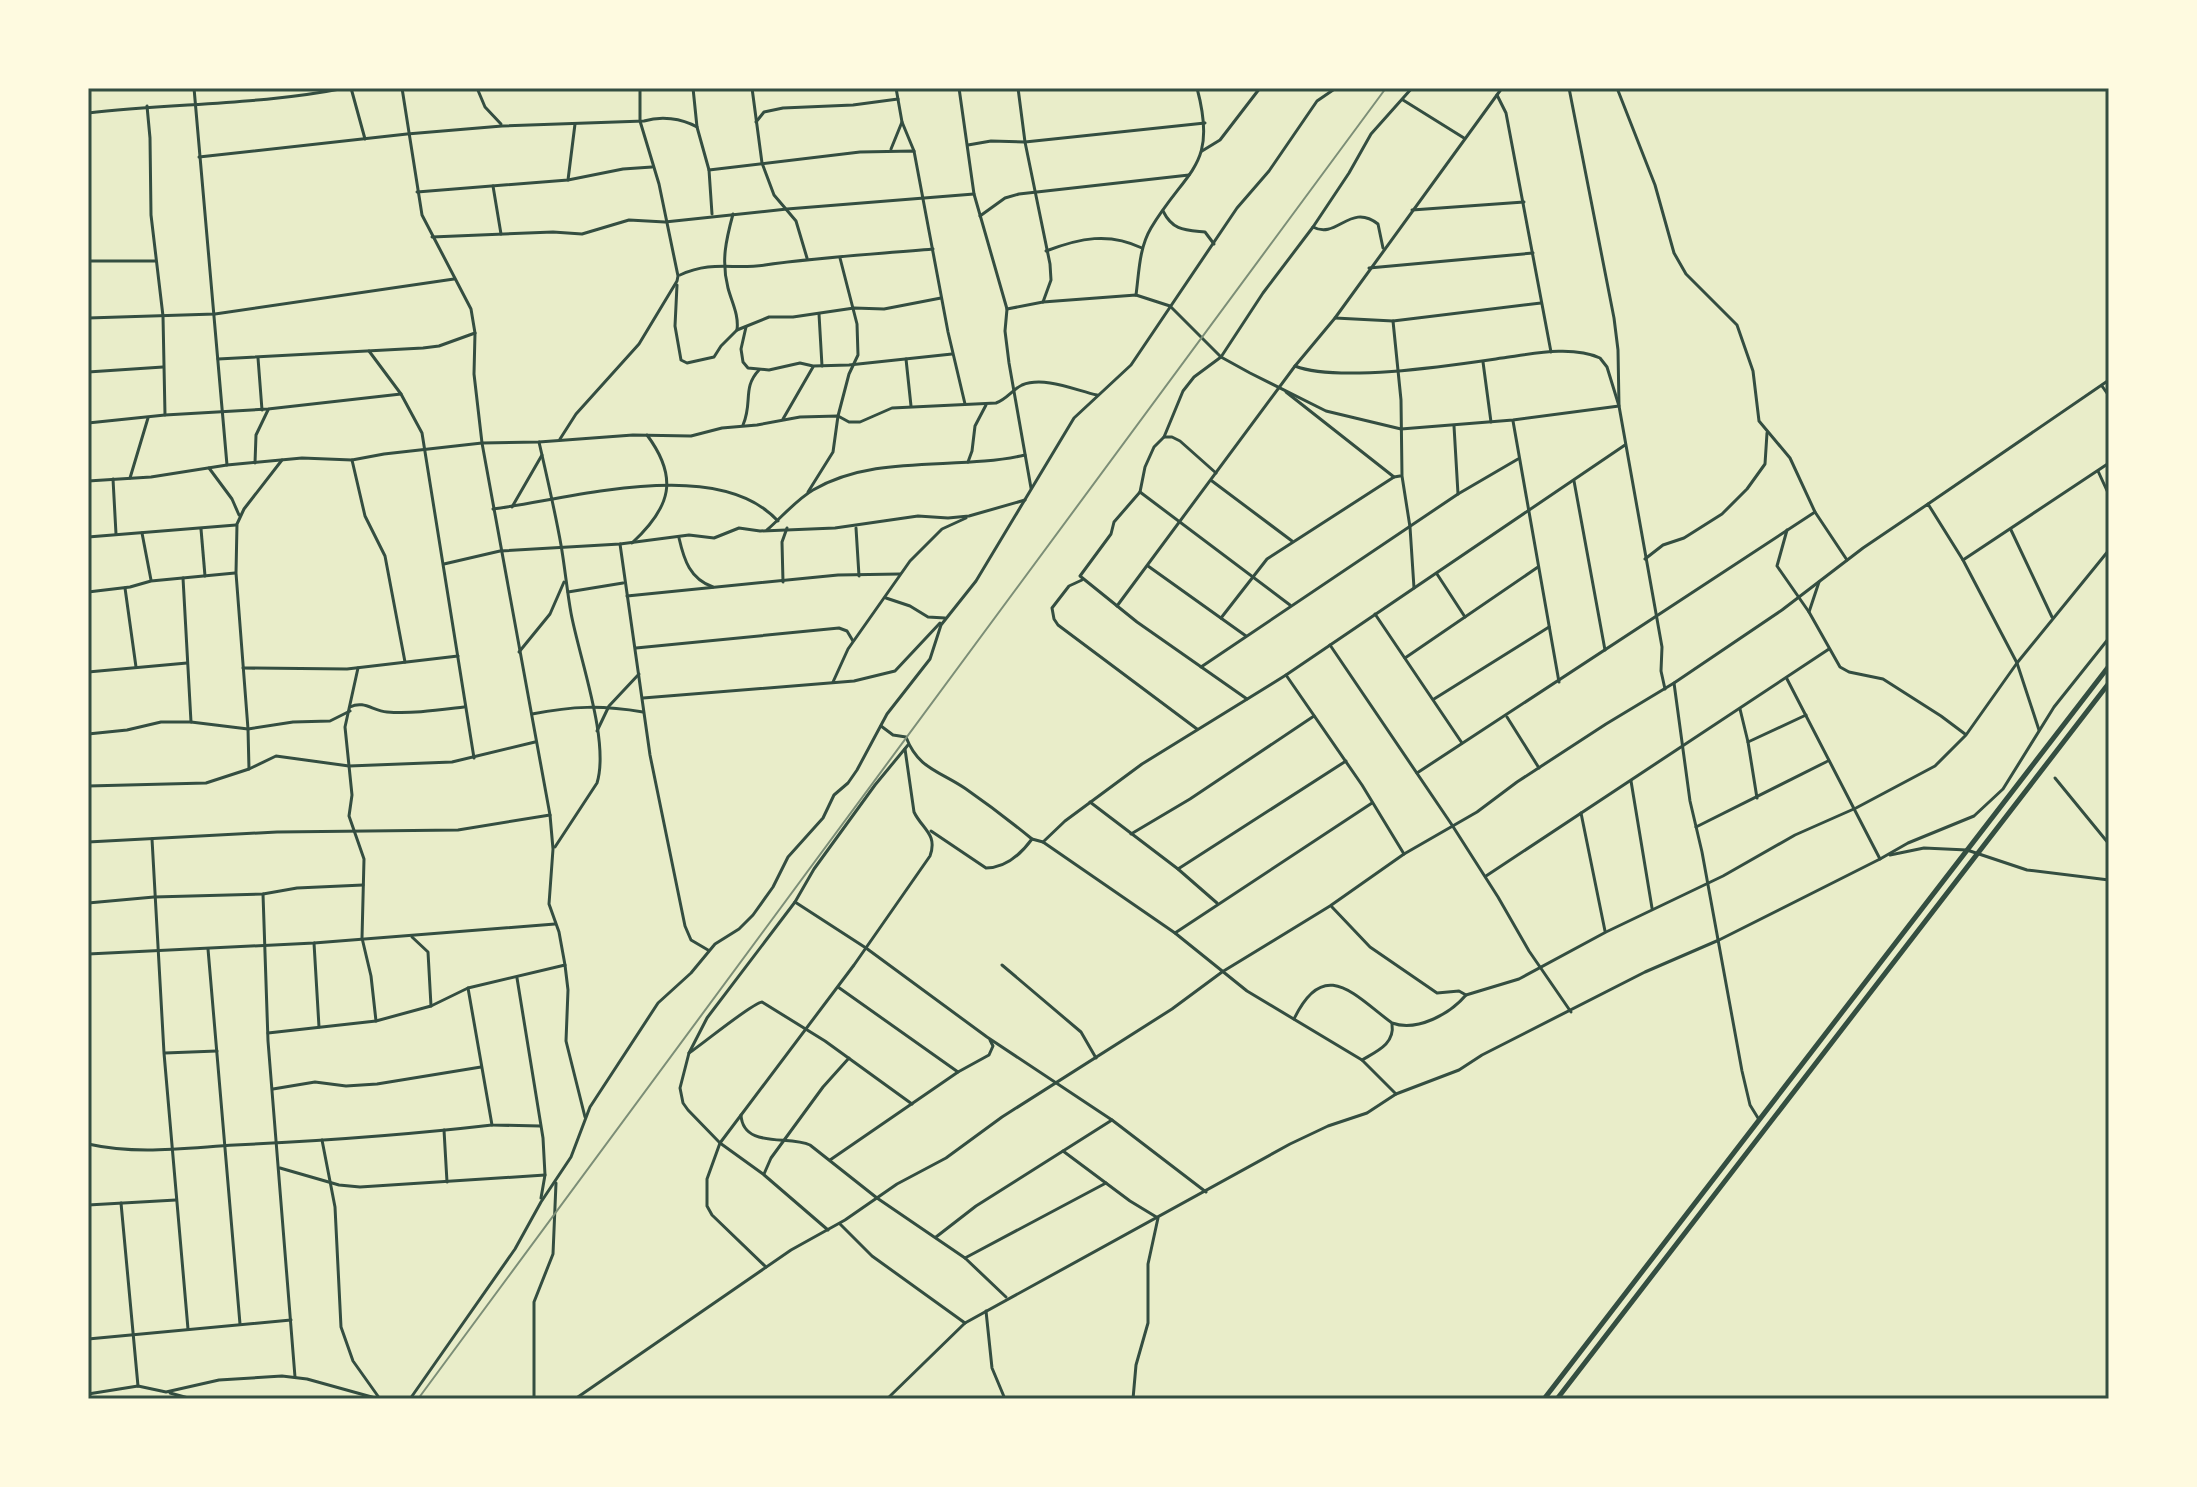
<svg xmlns="http://www.w3.org/2000/svg" width="2197" height="1487" viewBox="0 0 2197 1487" font-family="Lato,sans-serif">
<rect width="100%" height="100%" fill="#e9edc9"/>
<g fill="none" stroke-linecap="round" stroke-linejoin="round">
<g stroke="#344e41" stroke-width="3">
<polyline points="194,88 227,465"/>
<polyline points="351,88 365,139"/>
<polyline points="402,88 422,215 471,309 475,333 474,374 482,443 550,815 553,849 549,904 559,932 565,965 568,990 566,1041 585,1117"/>
<polyline points="477,88 485,107 501,124"/>
<polyline points="693,88 697,127 709,170 712,214"/>
<polyline points="752,88 762,163 774,195 796,221 807,258"/>
<polyline points="959,88 974,194 1007,309 1005,331 1009,363 1031,488"/>
<polyline points="1018,88 1025,142 1050,264 1051,280 1043,302"/>
<polyline points="1617,88 1655,185 1674,253 1686,274 1737,325 1753,371 1759,421 1790,458 1815,512 1847,560"/>
<polyline points="1497,95 1506,113 1551,352"/>
<polyline points="1403,100 1464,138"/>
<polyline points="147,106 150,138 151,215 163,316 165,415"/>
<path d="M88 113C173 103 261 105 345 88"/>
<polyline points="756,122 764,112 783,108 853,105 898,99"/>
<polyline points="902,122 914,151"/>
<polyline points="968,145 991,141 1025,142 1205,123"/>
<polyline points="891,149 902,122 896,88"/>
<polyline points="1202,151 1220,140 1260,88"/>
<path d="M199 157 407 134 502 126 644 121C661 116 681 118 697 127"/>
<polyline points="709,170 860,152 914,151 948,332 965,404"/>
<polyline points="568,180 575,124"/>
<polyline points="493,186 501,234"/>
<polyline points="417,192 568,180 623,169 652,167"/>
<polyline points="1412,210 1524,202"/>
<path d="M1163 211C1173 231 1185 230 1205 232L1214 244"/>
<polyline points="980,216 1005,198 1019,194 1189,175"/>
<path d="M1313 227C1337 240 1350 202 1378 224L1383 248"/>
<polyline points="432,237 553,232 582,234 629,220 665,222 787,209 974,194"/>
<path d="M1046 251C1080 238 1109 232 1142 248"/>
<polyline points="88,261 155,261"/>
<polyline points="1369,268 1533,253"/>
<path d="M680 275C713 260 733 270 765 265 820 257 877 254 933 249"/>
<path d="M677 285 675 326 681 360 687 363 714 357 721 346 737 330C739 315 732 303 728 288 721 261 726 240 733 214"/>
<path d="M1136 295C1139 273 1139 248 1151 228 1187 168 1218 167 1197 88"/>
<polyline points="1007,309 1043,302 1136,295 1170,306 1221,357 1250,373 1326,411 1401,429 1513,420 1619,406 1618,350 1614,318 1569,88"/>
<polyline points="819,314 822,366"/>
<polyline points="88,318 215,314 454,279"/>
<polyline points="1335,318 1393,321 1541,303"/>
<polyline points="1393,321 1401,400 1402,476 1410,527 1414,588"/>
<polyline points="746,327 741,349 743,362 748,368 769,370 800,363 813,366 849,365 952,354"/>
<polyline points="737,330 769,317 793,317 854,308 884,309 941,298"/>
<polyline points="369,351 401,394 422,433 474,758"/>
<polyline points="258,358 262,410"/>
<polyline points="218,359 423,348 439,346 475,333"/>
<polyline points="906,359 911,406"/>
<polyline points="1483,362 1491,422"/>
<path d="M1295 366C1338 383 1454 365 1502 358 1531 354 1572 345 1600 358L1607 367 1619 406 1662 647 1661 671 1665 689"/>
<polyline points="88,372 163,367"/>
<polyline points="2102,386 2109,396"/>
<polyline points="1286,392 1394,477"/>
<polyline points="783,419 813,367"/>
<polyline points="1513,421 1559,682"/>
<polyline points="88,423 165,415 268,409 401,394"/>
<path d="M743 425C753 402 742 388 759 370"/>
<polyline points="1454,426 1458,494"/>
<polyline points="1164,437 1183,391 1194,377 1221,357 1263,293 1313,227 1349,173 1371,134 1412,88"/>
<polyline points="560,439 576,414 639,344 677,281 678,276 659,184 640,121 640,88"/>
<path d="M539 442C547 477 555 511 561 545 565 568 567 591 571 613 579 657 610 741 597 783L555 847"/>
<polyline points="352,460 365,516 385,556 405,662"/>
<polyline points="968,462 972,451 975,426 986,405"/>
<polyline points="255,463 256,435 268,410"/>
<polyline points="209,468 232,499 239,515"/>
<polyline points="2098,471 2109,495"/>
<polyline points="1216,473 1180,441 1172,437 1164,437 1154,447 1145,467 1140,492 1114,522 1111,534 1080,576 1137,622 1247,699"/>
<polyline points="130,478 148,418"/>
<polyline points="113,479 116,534"/>
<path d="M88 481 151 477 227 465 302 458 352 460 384 454 482 443 539 442 633 435 691 436 722 428 757 425 800 417 838 416 849 422H860L892 408 996 403C1007 399 1012 390 1022 385 1044 376 1075 390 1097 395"/>
<polyline points="1212,481 1292,541"/>
<polyline points="1574,481 1605,650"/>
<polyline points="808,492 833,452 838,416 849,374 858,355 857,324 840,258"/>
<polyline points="1140,492 1290,605"/>
<polyline points="1928,504 2109,380"/>
<polyline points="512,507 542,455"/>
<path d="M493 509C571 499 717 455 778 521"/>
<polyline points="856,528 859,576"/>
<polyline points="201,529 205,576"/>
<path d="M767 530C782 517 796 500 813 490 877 453 956 471 1025 455"/>
<polyline points="1787,530 1777,566 1809,612 1840,667 1849,672 1883,679 1941,716 1965,734"/>
<polyline points="2011,530 2052,617"/>
<polyline points="142,533 151,580"/>
<polyline points="88,537 236,525"/>
<path d="M679 538C684 560 690 579 713 587"/>
<path d="M632 543C671 507 679 478 647 435"/>
<polyline points="620,544 650,755 685,926 691,940 708,950"/>
<polyline points="1645,559 1663,545 1684,538 1722,514 1747,489 1765,464 1767,433"/>
<polyline points="1963,560 2109,463"/>
<polyline points="444,564 500,551 620,544 689,535 714,538 739,528 760,531 835,528 918,516 948,518 969,516 1025,500"/>
<polyline points="1148,566 1246,636"/>
<polyline points="1437,574 1465,617"/>
<polyline points="183,578 191,722"/>
<polyline points="1082,580 1069,586 1052,608 1054,619 1058,625 1197,729"/>
<polyline points="783,582 782,542 787,528"/>
<polyline points="125,588 136,667"/>
<polyline points="88,592 130,587 151,581 235,573"/>
<polyline points="568,592 623,583"/>
<polyline points="627,596 838,575 900,574"/>
<polyline points="886,598 910,606 928,617 945,618"/>
<polyline points="1117,606 1295,366 1335,318 1502,88"/>
<polyline points="1809,612 1819,582"/>
<polyline points="1375,614 1462,743"/>
<polyline points="1221,618 1267,559 1394,477 1400,476"/>
<polyline points="1330,645 1452,825 1498,897 1529,951 1571,1012"/>
<polyline points="636,648 839,628 847,631 853,641"/>
<polyline points="519,652 550,614 564,582"/>
<polyline points="1405,658 1538,567"/>
<polyline points="1201,667 1458,494 1518,459"/>
<polyline points="243,668 347,669 458,656"/>
<polyline points="358,668 345,727 352,795 349,816 364,859 362,938 371,976 376,1021"/>
<polyline points="88,672 187,663"/>
<polyline points="1286,675 1362,785 1404,854"/>
<polyline points="1787,679 1880,859"/>
<polyline points="833,682 848,649 910,561 942,529 966,518"/>
<polyline points="1674,683 1690,801 1702,852 1742,1071 1750,1105 1758,1118"/>
<polyline points="643,698 854,681 895,671 940,623"/>
<polyline points="1434,699 1549,627"/>
<path d="M350 707C364 700 373 711 387 712 412 714 439 710 464 707"/>
<polyline points="1740,709 1748,742 1757,798"/>
<path d="M532 714C573 706 601 705 643 712"/>
<polyline points="1507,717 1539,768"/>
<path d="M881 726 893 735 906 737C918 769 940 771 966 789 989 805 1010 821 1032 839L1043 842 1175 933 1247 991 1362 1060 1396 1094"/>
<polyline points="597,731 609,706 639,674"/>
<polyline points="88,734 127,730 161,722 191,722 248,729 293,722 330,721 350,711"/>
<polyline points="1748,742 1806,715"/>
<polyline points="249,769 248,729 236,573 237,524 244,509 282,460"/>
<polyline points="1417,773 1815,512"/>
<polyline points="2055,778 2109,844"/>
<polyline points="1631,781 1652,908"/>
<polyline points="88,786 206,783 249,769 276,756 349,766 452,762 535,742"/>
<polyline points="1090,802 1178,869 1217,903"/>
<polyline points="1581,813 1605,931"/>
<polyline points="1696,827 1828,761"/>
<path d="M931 831 986 868C1005 868 1021 854 1032 839"/>
<polyline points="1131,834 1190,799 1314,716"/>
<polyline points="152,839 164,1053 188,1329"/>
<polyline points="88,842 277,832 458,830 550,815"/>
<polyline points="1043,842 1065,821 1142,764 1286,675 1625,445"/>
<polyline points="1890,855 1924,848 1967,850 2027,870 2109,880"/>
<polyline points="1178,869 1346,761"/>
<polyline points="1486,876 1829,649"/>
<polyline points="263,894 268,1041 295,1377"/>
<polyline points="795,902 866,948 987,1037 1112,1120 1206,1192"/>
<polyline points="88,903 154,897 263,894 297,888 363,885"/>
<polyline points="1332,907 1370,947 1437,993 1459,991 1466,995 1519,979 1606,932 1723,876 1795,835 1856,808 1935,766 1966,735 2017,663 2109,550"/>
<polyline points="1175,933 1372,803"/>
<polyline points="412,937 428,952 431,1006"/>
<polyline points="314,943 319,1027"/>
<polyline points="208,949 240,1324"/>
<polyline points="88,954 314,943 555,924"/>
<polyline points="1002,965 1081,1032 1096,1058"/>
<polyline points="517,978 543,1138 545,1175 541,1198"/>
<polyline points="838,987 958,1072"/>
<polyline points="468,988 565,965"/>
<path d="M1294 1019C1324 956 1354 995 1392 1023 1417 1032 1450 1014 1466 995"/>
<polyline points="268,1033 376,1021 431,1006 468,988 492,1125 540,1126"/>
<polyline points="165,1053 217,1051"/>
<path d="M689 1053C703 1044 752 1003 762 1002L825 1041 912 1104"/>
<path d="M1362 1060C1377 1051 1395 1044 1392 1024"/>
<polyline points="273,1089 315,1082 346,1086 377,1084 481,1067"/>
<path d="M741 1115C743 1149 789 1135 810 1145L877 1198 965 1258 1006 1297"/>
<polyline points="444,1130 447,1182"/>
<polyline points="322,1140 335,1207 341,1327 353,1361 380,1399"/>
<path d="M88 1144C137 1155 185 1148 235 1145 320 1141 406 1135 492 1125"/>
<polyline points="1063,1151 1130,1201 1158,1218 1148,1264 1148,1323 1136,1365 1133,1399"/>
<polyline points="830,1160 958,1072 989,1055 993,1046 990,1040"/>
<polyline points="280,1168 339,1185 360,1187 545,1175"/>
<polyline points="764,1174 771,1158 823,1087 849,1058"/>
<polyline points="121,1203 138,1386"/>
<polyline points="88,1205 176,1200"/>
<polyline points="840,1224 872,1256 965,1323"/>
<polyline points="828,1230 763,1174 720,1143 688,1110 683,1103 680,1088 689,1053 707,1018 795,902 814,869 875,785 908,745"/>
<polyline points="936,1237 976,1206 1112,1120"/>
<polyline points="965,1258 1106,1183"/>
<path d="M766 1267 712 1215 707 1206V1179L720 1143 854 965 930 856C938 834 922 829 914 812L905 749"/>
<polyline points="986,1311 992,1368 1005,1399"/>
<polyline points="88,1339 291,1320"/>
<polyline points="170,1393 192,1399"/>
<polyline points="88,1394 138,1386 166,1392 219,1380 282,1376 307,1379 379,1399"/>
<polyline points="410,1399 515,1249 541,1202 571,1157 590,1107 658,1003 691,973 715,944 739,929 753,915 773,887 788,857 823,818 834,795 848,783 857,770 887,714 930,659 941,625 976,581 1074,418 1131,365 1237,208 1269,171 1317,101 1336,88"/>
<polyline points="534,1399 534,1302 553,1254 556,1183"/>
<polyline points="575,1399 791,1250 845,1220 897,1184 946,1158 1002,1117 1172,1009 1222,972 1330,906 1404,854 1477,812 1517,782 1606,724 1674,683 1782,610 1863,548 1928,504 1963,560 2017,663 2039,730"/>
<polyline points="887,1399 965,1323 1290,1144 1328,1126 1367,1113 1396,1094 1459,1070 1482,1055 1645,972 1719,940 1880,859 1908,843 1974,816 2003,789 2054,707 2109,638"/>
</g>
<g stroke="#344e41" stroke-width="5">
<polyline points="1544,1399 2109,666"/>
<polyline points="1557,1399 2109,683"/>
</g>
<polyline stroke="#7c8e77" stroke-width="2" points="418,1399 1386,88"/>
</g>
<rect width="2197" height="1487" fill="none" stroke="#fefae0" stroke-width="180"/>
<rect x="90" y="90" width="2017" height="1307" fill="none" stroke="#344e41" stroke-width="3"/>
</svg>
